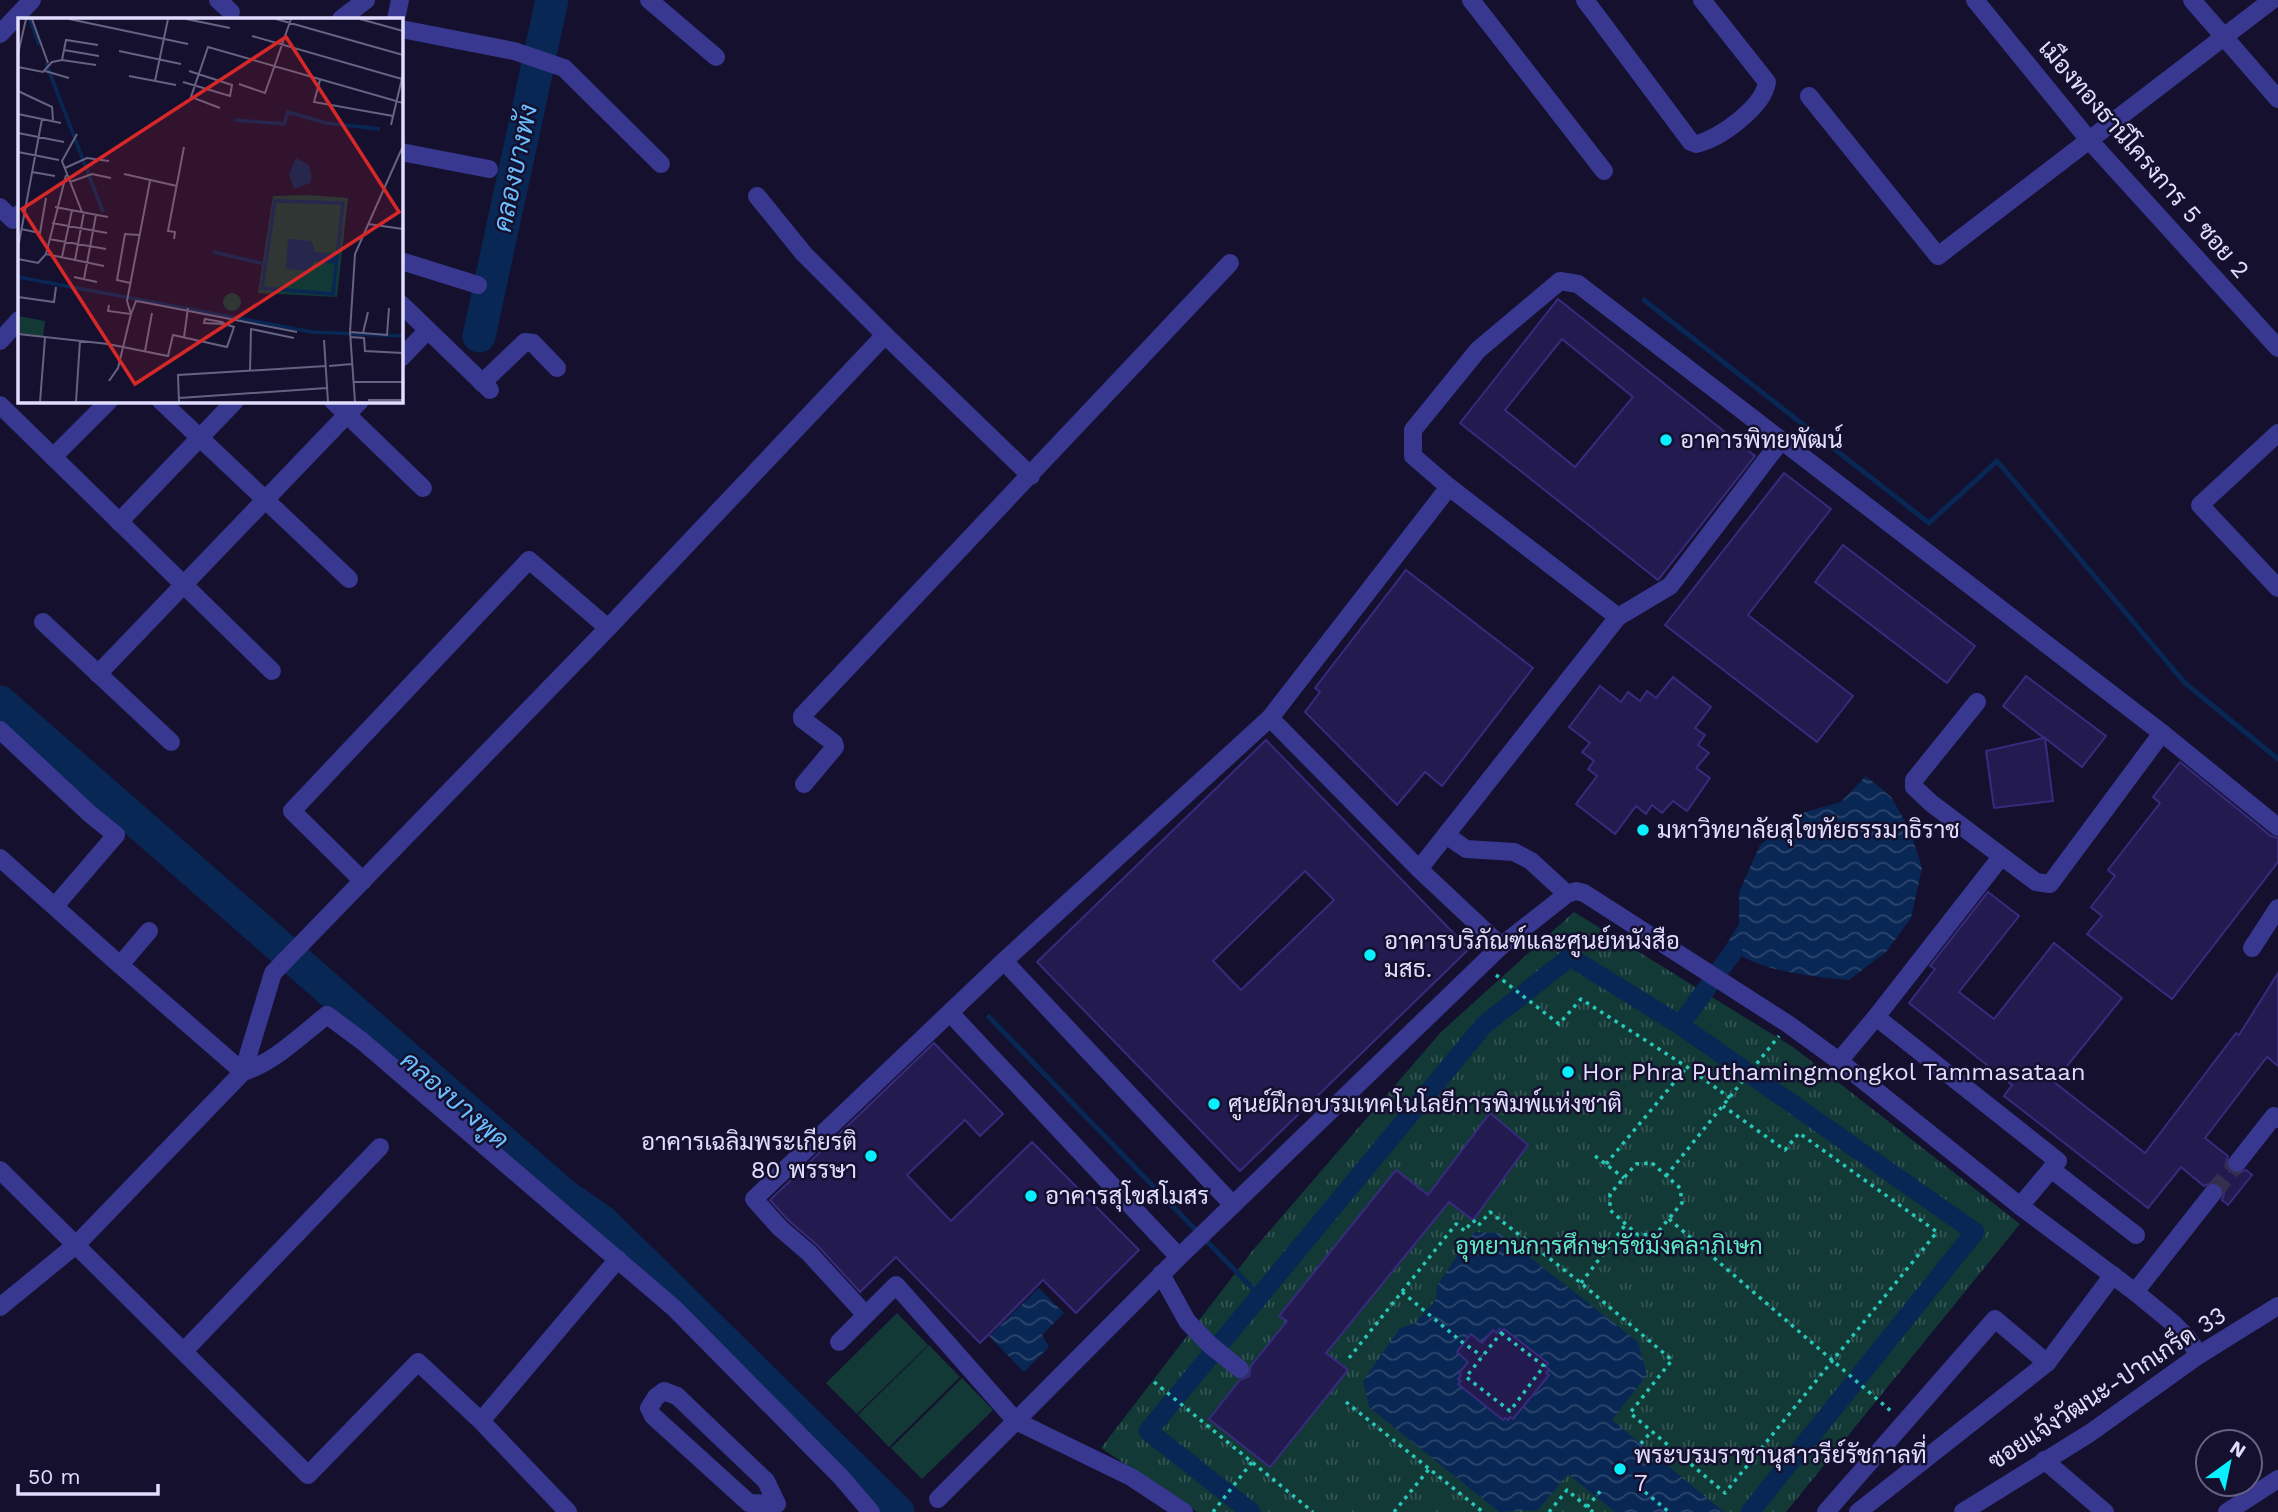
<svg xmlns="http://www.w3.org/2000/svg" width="2278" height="1512" viewBox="0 0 2278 1512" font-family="'Work Sans',Sarabun,sans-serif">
<defs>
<pattern id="park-tufts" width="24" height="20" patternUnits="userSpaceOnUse" patternTransform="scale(1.75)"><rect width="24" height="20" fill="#123936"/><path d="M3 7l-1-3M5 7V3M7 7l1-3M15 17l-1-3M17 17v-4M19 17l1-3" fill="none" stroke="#345554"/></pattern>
<pattern id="water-waves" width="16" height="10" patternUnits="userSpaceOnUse" patternTransform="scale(1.75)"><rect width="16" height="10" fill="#092754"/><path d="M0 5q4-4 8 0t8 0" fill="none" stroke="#2d466e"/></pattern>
</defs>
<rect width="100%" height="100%" fill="#14102e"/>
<polygon fill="url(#park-tufts)" points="1574,912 1793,1047 2020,1224 1786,1512 1197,1512 1101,1448 1253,1250 1441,1032"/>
<g fill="#123936">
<polygon points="897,1313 928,1345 857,1414 826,1383"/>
<polygon points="929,1345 960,1377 889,1447 858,1415"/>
<polygon points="962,1378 993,1410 922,1479 891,1448"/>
</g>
<g fill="url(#water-waves)">
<path d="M1866 776 1891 797 1910 830 1922 868 1911 918 1886 952 1849 980C1812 976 1755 972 1726 945L1739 924V892L1760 845 1798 814 1841 802Z"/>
<polygon points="1474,1232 1499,1233 1638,1342 1647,1375 1612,1420 1724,1512 1615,1512 1568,1474 1538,1510 1499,1512 1369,1407 1363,1381 1400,1328 1415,1323 1436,1300 1437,1285"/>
<polygon points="1039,1288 1064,1313 1042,1335 1049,1346 1047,1349 1024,1372 989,1336"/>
</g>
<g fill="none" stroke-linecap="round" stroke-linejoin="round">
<g stroke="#092754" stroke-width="5">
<polyline points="1644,300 1929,523 1997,461 2185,683 2278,759"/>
<polyline points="989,1017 1260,1296"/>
</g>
<g stroke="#092754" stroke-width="19">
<polyline points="1680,1025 1733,952"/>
<polyline points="1251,1512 1148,1431 1484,1025 1570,957 1680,1025 1975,1232 1750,1512"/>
</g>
<g stroke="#092754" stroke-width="33">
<polyline points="479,336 552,0"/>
<polyline points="0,702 564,1195 603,1222 898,1512"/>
</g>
</g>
<g fill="#231a50" stroke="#382b7e" stroke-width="2" fill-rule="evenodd">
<path d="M1558 299 1755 456 1658 580 1460 423ZM1562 339 1633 397 1575 467 1505 410Z"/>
<polygon points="1784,473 1831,509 1748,615 1853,696 1817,742 1665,625"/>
<polygon points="1843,545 1975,646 1947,683 1815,582"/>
<polygon points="1406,570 1533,668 1442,786 1425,772 1397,805 1305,712 1320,692 1315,688"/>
<polygon points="2026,676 2106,736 2082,767 2045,738 2053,801 1994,808 1986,751 2044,738 2003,706"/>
<polygon points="1673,677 1711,707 1695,728 1705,735 1698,745 1709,753 1696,768 1710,778 1687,811 1673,801 1662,813 1652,805 1646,814 1636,806 1615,834 1576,804 1597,776 1588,769 1594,761 1582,752 1590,743 1569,727 1600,686 1621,702 1628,692 1640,701 1647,691 1656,698"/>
<path d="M1266 740 1469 949 1240 1171 1037 962ZM1305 871 1334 900 1241 990 1213 961Z"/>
<polygon points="2180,762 2271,836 2278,838 2278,862 2172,999 2087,934 2102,916 2091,907 2115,876 2108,870 2160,803 2153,797"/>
<polygon points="1988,892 2019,916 1959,992 1994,1019 2054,943 2122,998 2054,1082 2145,1153 2236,1033 2239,1035 2278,973 2278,1066 2267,1057 2205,1138 2228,1156 2226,1162 2229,1171 2236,1174 2246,1170 2252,1175 2228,1205 2222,1200 2224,1194 2221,1185 2214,1182 2204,1186 2181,1167 2148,1208 2004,1096 2012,1085 1909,1003 1935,969 1930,966"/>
<polygon points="934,1043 1003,1114 980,1136 965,1120 907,1175 951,1221 1032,1142 1139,1250 1076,1313 1043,1280 980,1343 896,1257 860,1292 817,1245 788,1220 770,1200"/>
<polygon points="1490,1113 1528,1145 1473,1220 1449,1202 1326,1353 1348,1370 1270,1467 1209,1419 1240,1380 1249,1376 1251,1366 1287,1321 1279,1316 1396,1170 1428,1195"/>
<polygon points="1499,1329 1502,1331 1504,1329 1548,1363 1546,1367 1549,1369 1546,1373 1549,1375 1513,1419 1510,1417 1508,1420 1505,1418 1503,1420 1458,1384 1461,1381 1458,1379 1461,1375 1459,1373 1468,1362 1457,1352 1471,1334 1482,1343 1493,1330 1497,1333"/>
</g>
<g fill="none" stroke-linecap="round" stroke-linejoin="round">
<polyline stroke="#332f4d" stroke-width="18" stroke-dasharray="18 9" stroke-linecap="butt" points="2213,1193 2237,1163"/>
<g stroke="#28c8b9" stroke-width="3.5" stroke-dasharray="3.5 5" stroke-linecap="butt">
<polyline points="1496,975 1559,1024 1581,999 1687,1067 1730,1098"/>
<polyline points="1595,1156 1624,1178"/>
<polygon points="1652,1163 1680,1188 1682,1203 1656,1234 1638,1235 1610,1210 1610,1194 1636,1164"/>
<polyline points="1606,1164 1687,1067"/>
<polyline points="1666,1176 1779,1036"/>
<polyline points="1669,1219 1892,1412"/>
<polyline points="1473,1220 1478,1226 1490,1212 1581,1283 1672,1360 1630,1413 1725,1493 1937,1232 1799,1133 1785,1150 1723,1106"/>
<polyline points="1581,1283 1626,1224"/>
<polyline points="1402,1292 1462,1342 1482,1356"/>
<polygon points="1501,1333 1544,1366 1510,1411 1466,1377"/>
<polyline points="1349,1358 1456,1224 1465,1231 1472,1221"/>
<polyline points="1154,1382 1313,1512"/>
<polyline points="1346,1402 1483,1512"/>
<polyline points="1635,1450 1652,1431"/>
<polyline points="1645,1492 1669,1512"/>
<polyline points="1587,1507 1603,1488"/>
<polyline points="1213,1512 1252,1462"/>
<polyline points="1394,1512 1429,1469"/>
<polyline points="1549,1512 1567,1490 1593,1512"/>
</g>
<g stroke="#383890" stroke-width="18">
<polyline points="218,0 231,12"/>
<polyline points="649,0 716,57"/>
<polyline points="1471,0 1604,171"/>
<path d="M1585 0 1691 142 1696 144C1720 139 1764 106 1767 82L1702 0"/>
<polyline points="1975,0 2089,140 2278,348"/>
<polyline points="2192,0 2278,99"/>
<polyline points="341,19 366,0"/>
<polyline points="396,19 400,0"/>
<polyline points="401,29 514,51 564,68 661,164"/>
<polyline points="0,34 32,0"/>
<polyline points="1809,96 1938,256 2272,0"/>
<polyline points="401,152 489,169"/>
<polyline points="757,196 804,254 885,335 1031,476"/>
<polyline points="0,207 13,220 19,214"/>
<polyline points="401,261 478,285"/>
<polyline points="401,304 490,390"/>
<polyline points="0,341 19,320"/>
<polyline points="401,358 428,330"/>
<polyline points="482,383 525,342 533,343 557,368"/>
<polyline points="161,401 349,579"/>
<polyline points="333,401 423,488"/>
<polyline points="0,405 272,671"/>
<polyline points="2278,433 2200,505 2278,588"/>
<polyline points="53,457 109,401"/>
<polyline points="119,522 235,401"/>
<polyline points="1618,617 1449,487 1413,456 1413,430 1478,350 1560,281 1578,284 2162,733 2278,827"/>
<polyline points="43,622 171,742"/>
<polyline points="98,674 360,401"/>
<polyline points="1977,702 1914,780 1914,787 1931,803 2036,882 2050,884 2162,733"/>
<polyline points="1270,718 1419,869 1501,946"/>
<polyline points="0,730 90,814 116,835 55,906"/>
<polyline points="804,784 835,747 834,743 802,719 802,716 1230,263"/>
<polyline points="1446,835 1466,849 1514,852 1531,861 1567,894"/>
<polyline points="0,858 120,965"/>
<polyline points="1419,869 1618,617 1670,586 1780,442"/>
<polyline points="363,881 292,811 529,560 608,628"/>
<polyline points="2252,948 2278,908"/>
<polyline points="1004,961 1233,1205"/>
<polyline points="951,1014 1179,1257"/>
<polyline points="1876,1017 2058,1161 2020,1206"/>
<polyline points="1839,1061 1876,1017 2001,857"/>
<polyline points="243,1072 273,973 608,628 885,335"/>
<path d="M243 1072C275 1062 301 1035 327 1015L362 1041 674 1308 841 1477 871 1512"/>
<polyline points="2237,1163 2274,1116 2278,1119"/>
<polyline points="2051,1169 2136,1235"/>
<polyline points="0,1170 308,1475 418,1362 481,1421 568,1512"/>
<polyline points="1161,1274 1187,1321 1210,1345 1240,1369"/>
<polyline points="2135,1292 2213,1193"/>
<polyline points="0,1307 77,1244 243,1072 120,965 149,931"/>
<polyline points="865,1314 809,1253 780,1228 754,1199 1004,961 1270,718 1449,487"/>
<polyline points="839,1342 896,1285 1016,1421 1131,1477 1184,1512"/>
<polyline points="184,1351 380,1147"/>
<polygon points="664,1391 677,1396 766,1481 777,1504 749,1503 653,1416 649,1408 656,1397"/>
<polyline points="481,1421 618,1259"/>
<polyline points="2044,1460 2105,1512"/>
<polyline points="938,1499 1179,1257 1501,946 1567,894 1576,891 1584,893 1788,1024 1839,1061 2020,1206 2135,1292 2174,1324 2187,1337 2199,1355"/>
<polyline points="1826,1512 1995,1319 2047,1363"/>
<polyline points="1858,1512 2047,1363 2113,1275"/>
<polyline points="1963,1512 2090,1433 2199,1355 2278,1306"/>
<polyline points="2227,1512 2278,1479"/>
</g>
</g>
<g fill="#09efff" stroke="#14102e" stroke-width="2.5">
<circle cx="1666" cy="440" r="7"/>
<circle cx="1643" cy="830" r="7"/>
<circle cx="1370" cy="955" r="7"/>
<circle cx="1568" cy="1072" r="7"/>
<circle cx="1214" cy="1104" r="7"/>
<circle cx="871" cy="1156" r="7"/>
<circle cx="1031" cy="1196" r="7"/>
<circle cx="1620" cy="1469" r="7"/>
</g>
<g text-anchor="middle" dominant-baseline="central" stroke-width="5" stroke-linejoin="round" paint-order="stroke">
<g font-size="24" fill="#e0ddff" stroke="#14102e">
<text transform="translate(2144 159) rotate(49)">เมืองทองธานีโครงการ 5 ซอย 2</text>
<text transform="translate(2107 1388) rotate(-33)">ซอยแจ้งวัฒนะ-ปากเกร็ด 33</text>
</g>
<g font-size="24" fill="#e0ddff" stroke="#14102e" text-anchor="start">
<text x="1680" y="440">อาคารพิทยพัฒน์</text>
<text x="1657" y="830">มหาวิทยาลัยสุโขทัยธรรมาธิราช</text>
<text x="1384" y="941">อาคารบริภัณฑ์และศูนย์หนังสือ<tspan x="1384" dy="28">มสธ.</tspan></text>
<text x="1582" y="1072">Hor Phra Puthamingmongkol Tammasataan</text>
<text x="1228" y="1104">ศูนย์ฝึกอบรมเทคโนโลยีการพิมพ์แห่งชาติ</text>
<text x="857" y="1142" text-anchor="end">อาคารเฉลิมพระเกียรติ<tspan x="857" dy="28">80 พรรษา</tspan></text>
<text x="1045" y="1196">อาคารสุโขสโมสร</text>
<text x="1634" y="1455">พระบรมราชานุสาวรีย์รัชกาลที่<tspan x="1634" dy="28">7</tspan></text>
</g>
<g font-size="24" fill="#5ee9c2" stroke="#14102e">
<text x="1609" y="1246">อุทยานการศึกษารัชมังคลาภิเษก</text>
</g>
<g font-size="26" font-style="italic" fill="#6bbfff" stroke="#14102e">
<text transform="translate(515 168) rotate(-78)">คลองบางพัง</text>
<text transform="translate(455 1100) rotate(41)">คลองบางพูด</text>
</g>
</g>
<g transform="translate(18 18)">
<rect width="385" height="385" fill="#14102e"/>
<path d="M290 177 330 180 319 279 240 275 255 178ZM0 298 27 303 25 319 0 316Z" fill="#123936"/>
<path d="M205 284a9 9 0 1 1 18 0a9 9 0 1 1-18 0Z" fill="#123936"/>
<path d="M278 140 291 147 294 159 292 165 276 171 271 156ZM270 221 294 223 297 234 320 236 319 246 296 243 292 253 268 251Z" fill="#092754"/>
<path fill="none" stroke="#092754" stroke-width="3.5" d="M12 1 21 27M28 45 85 194M217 102 266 106 270 94 308 105 362 111M257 183 325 185 315 276 244 270ZM195 234 247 246M0 259 294 314 385 318"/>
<path fill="none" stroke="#666282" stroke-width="2" d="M14 1 30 45M51 1 170 26M168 1 212 10M258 1 385 37M342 1 385 13M234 18 384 61M46 32 81 38M101 33 163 46M0 36 8 1M44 42 48 22 80 27M0 49 25 54 34 44 44 42 78 47M27 53 51 60M111 58 158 67M302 62 296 84 375 98M137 63 150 1M165 64 212 78 214 67 171 53M221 66 247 75 273 1M0 73 34 89 35 102M202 90 173 79 190 29 385 85M0 96 43 105M373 107 385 56M0 115 46 124M59 116 44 143 64 194M0 134 41 142M47 150 69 140 91 143M14 154 37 158M106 156 159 168M52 164 74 156 93 160M37 189 90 199M34 205 89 215M350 206 385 211M3 211 22 215 28 180M31 221 88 231M156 221 157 214 150 213 166 129M0 230 24 101M28 236 48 157M44 239 54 192M0 241 20 245 28 236 86 248M57 242 66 194M56 259 79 264M66 261 78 197M112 265 99 262 107 216 121 217M0 279 36 284 38 269M113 296 118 283 124 284 279 314M113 296 109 283 132 163M187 301 204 304 207 306 186 305ZM332 314 369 317 371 290M345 315 350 294M0 316 90 326 150 338 155 317 209 329 216 309 207 306M166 319 170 290M332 319 346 320 347 333 385 335M306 322 310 384M127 333 134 295M311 348 334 346M232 353 233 311 276 320M91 363 100 350 113 296 90 293 91 287M335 364H385M161 380 309 370M350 382H385M22 384 27 320M58 384 62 323M161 384 160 357 308 348M337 384 332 314 337 236 385 128"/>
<path fill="#d62828" fill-opacity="0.15" stroke="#d62828" stroke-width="3.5" d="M268 19 381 194 117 366 4 191Z"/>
<rect width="385" height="385" fill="none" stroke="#e0ddff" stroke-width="3.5"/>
</g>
<g transform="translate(2229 1463) rotate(33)"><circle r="33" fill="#14102e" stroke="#666282" stroke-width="2"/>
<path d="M0-5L12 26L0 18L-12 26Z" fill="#09efff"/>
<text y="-10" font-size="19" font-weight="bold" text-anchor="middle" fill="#e0ddff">N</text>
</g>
<path d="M18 1484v10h140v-10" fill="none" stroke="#e0ddff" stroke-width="3.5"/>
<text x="28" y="1484" font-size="21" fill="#e0ddff" stroke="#14102e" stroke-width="5" paint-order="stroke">50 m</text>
</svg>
